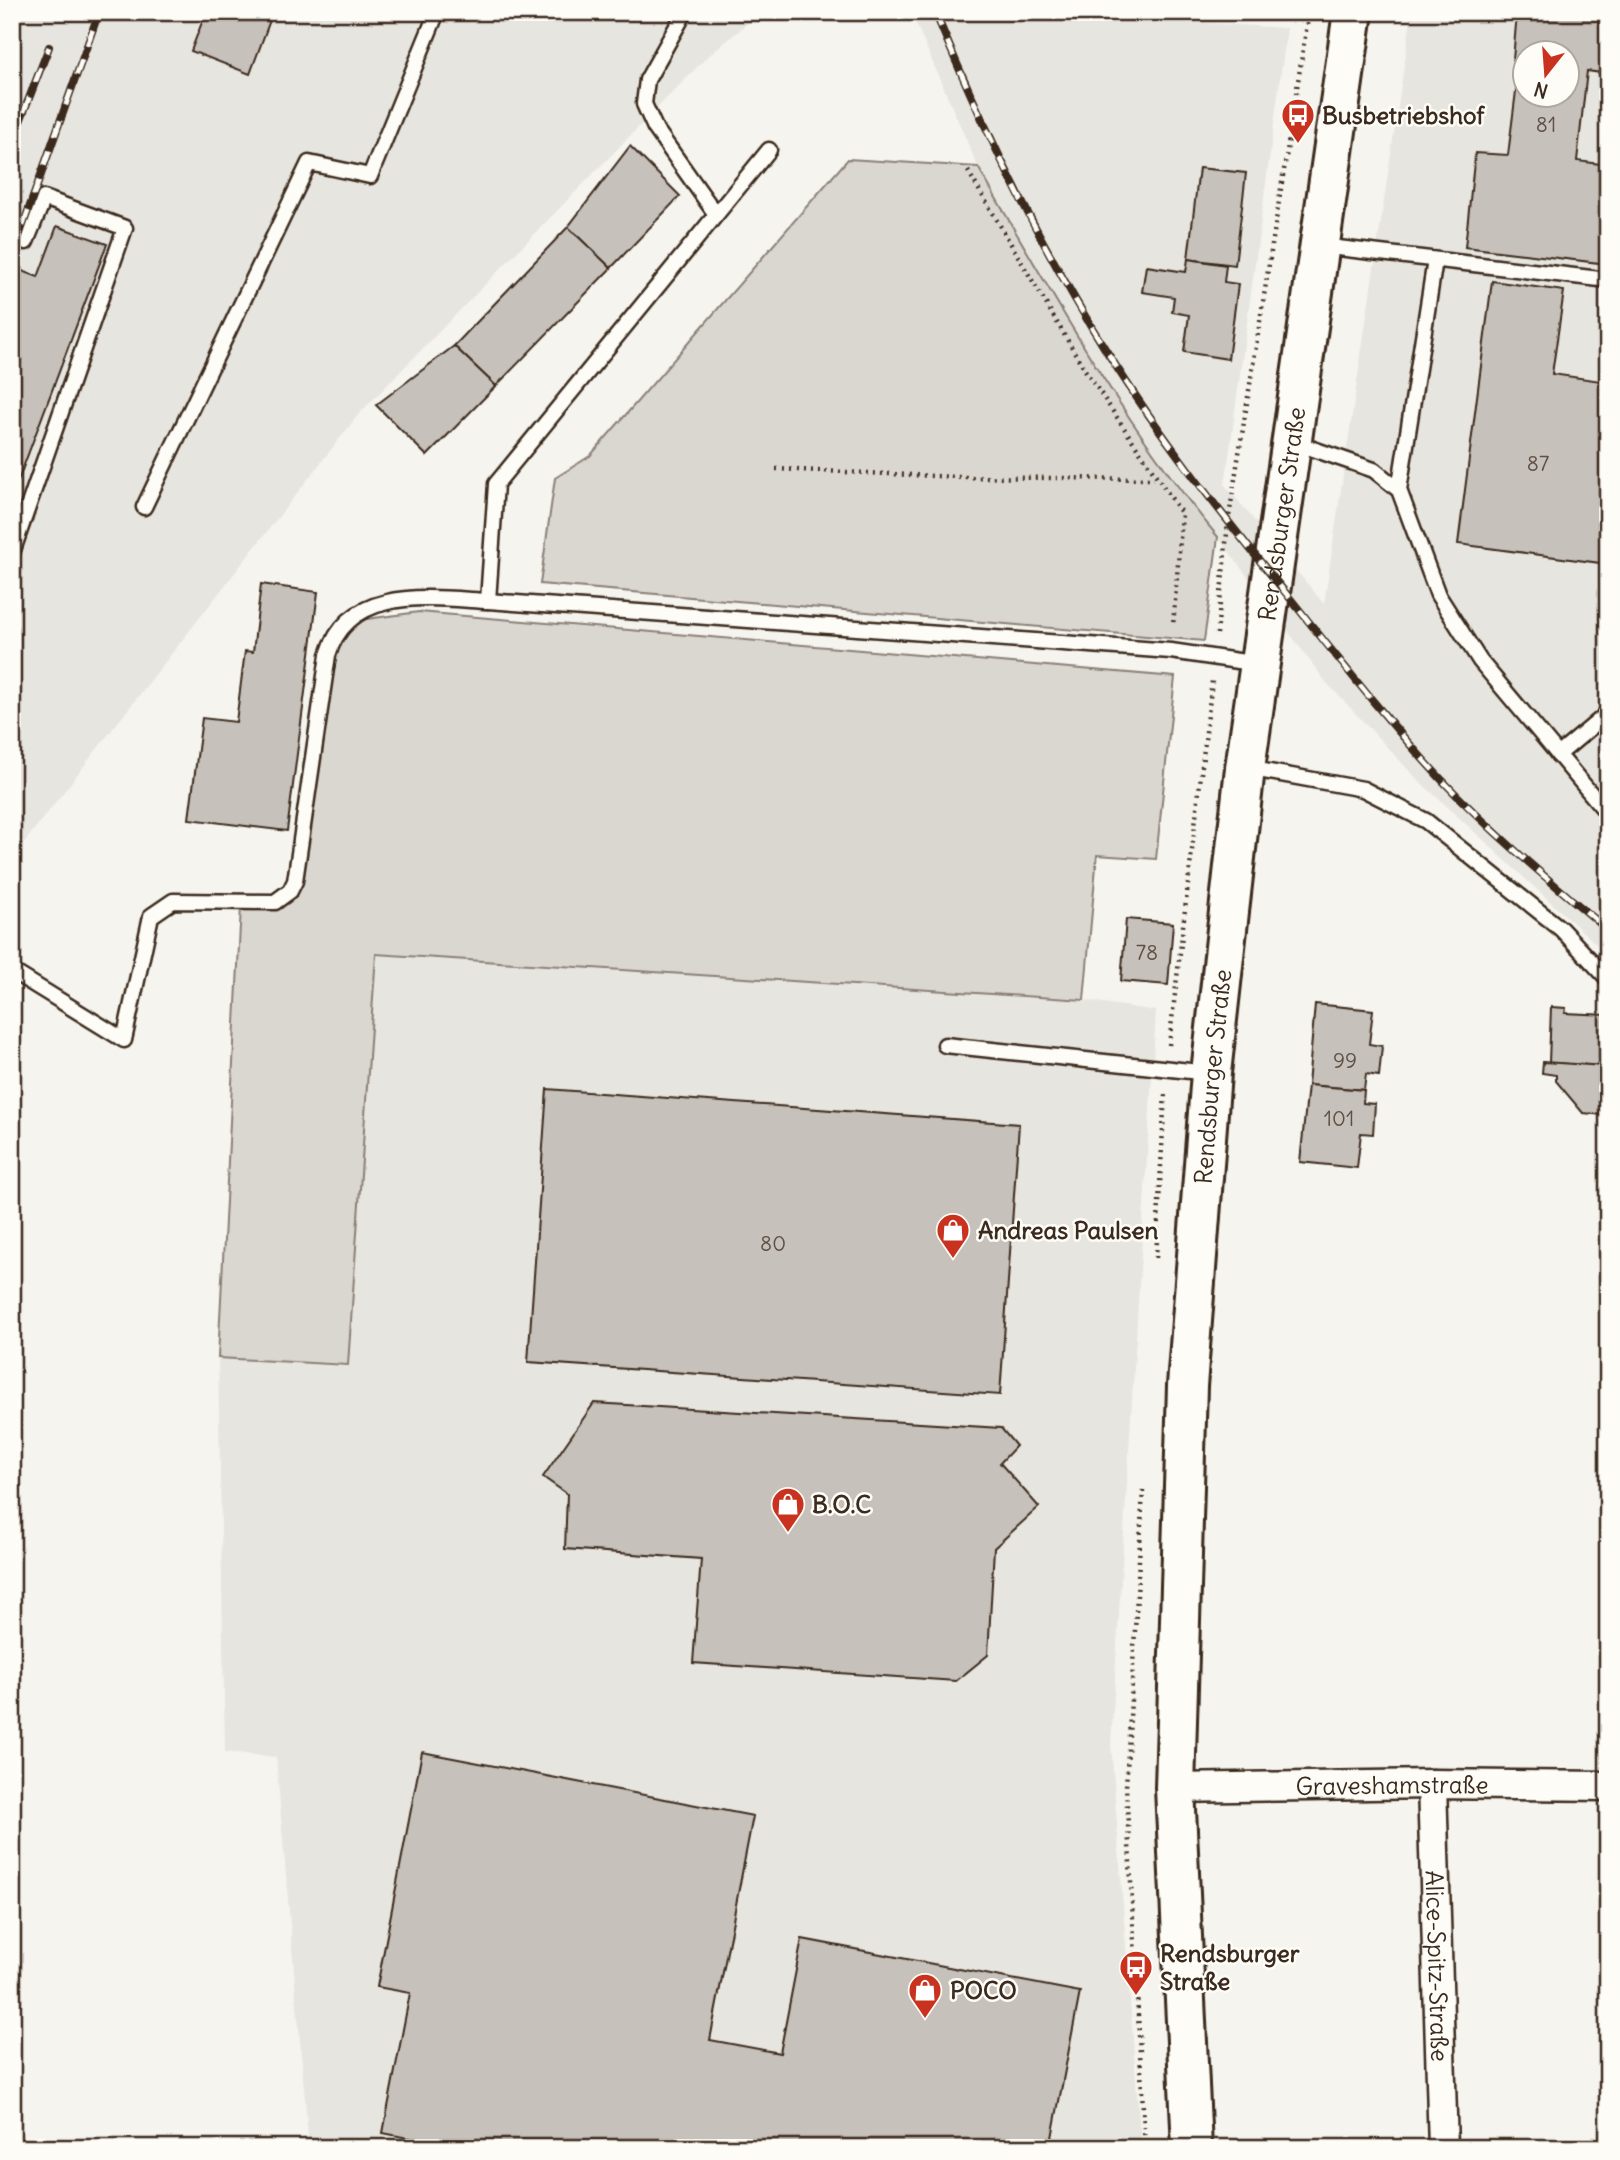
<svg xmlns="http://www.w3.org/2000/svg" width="1620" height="2160" viewBox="0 0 1620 2160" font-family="Delius,sans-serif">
<rect width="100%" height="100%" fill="#f5f4ee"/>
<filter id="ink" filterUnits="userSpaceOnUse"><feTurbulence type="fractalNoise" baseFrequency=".0143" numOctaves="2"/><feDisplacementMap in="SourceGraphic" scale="14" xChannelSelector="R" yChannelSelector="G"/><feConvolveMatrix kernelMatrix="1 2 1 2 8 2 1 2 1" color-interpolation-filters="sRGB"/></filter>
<g filter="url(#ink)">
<g fill="#e7e5df" fill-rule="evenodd">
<polygon points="12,12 761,12 705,59 358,415 12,858"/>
<path d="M911 12H1009L1287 28 1225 485 1324 604 1412 12H1608V955L1417 779 1325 681 1218 537 1172 481 1096 370 978 167ZM1526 52H1568V94H1526Z"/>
<polygon points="376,954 1084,1000 1156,1011 1111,1743 1141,2148 309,2148 276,1757 225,1752 218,1358 348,1364"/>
</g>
<g fill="#dad6d0" stroke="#8a8077" stroke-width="2">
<path d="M848 159 978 167C1052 294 1123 423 1218 537L1204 641 540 584 555 478 590 456Z"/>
<polygon points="419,612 1175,677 1156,859 1097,855 1084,1000 376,954 348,1365 218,1358 241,906 285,902 337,641 359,620"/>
</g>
<g fill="#c7c1bb" stroke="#3b2a1e" stroke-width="2" fill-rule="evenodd">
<polygon points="206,12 273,12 250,74 191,51"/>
<path d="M1517 12H1608V74L1587 71 1577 161 1608 165V264L1465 247 1475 153 1508 155 1520 59 1513 60ZM1526 52H1568V94H1526Z"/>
<polygon points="630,146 680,196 611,268 568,227"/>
<polygon points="1199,168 1246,173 1235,265 1188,259"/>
<polygon points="57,226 107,244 12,497 12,267 38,277"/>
<polygon points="568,227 611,268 496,386 454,346"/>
<polygon points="1188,259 1226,265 1224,282 1238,284 1228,359 1184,352 1189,315 1172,312 1174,297 1142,292 1146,266 1186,272"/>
<polygon points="1492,281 1564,291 1552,374 1608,382 1608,564 1458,544"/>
<polygon points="454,346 496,386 427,456 376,405"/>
<polygon points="261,584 318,592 287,831 189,819 202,718 236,722 245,651 253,652"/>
<polygon points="1126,919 1173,923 1168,985 1121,981"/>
<polygon points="1315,1004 1373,1010 1369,1044 1382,1046 1379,1076 1366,1074 1364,1090 1308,1085"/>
<polygon points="1551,1007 1566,1008 1565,1013 1608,1015 1608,1066 1549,1063"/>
<polygon points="1543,1062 1605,1066 1603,1082 1608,1082 1608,1098 1604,1115 1583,1113 1556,1081 1556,1075 1542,1073"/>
<polygon points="1308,1085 1364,1090 1363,1103 1375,1104 1373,1134 1361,1133 1357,1168 1300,1162"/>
<polygon points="547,1089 1019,1124 1000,1395 528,1362"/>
<polygon points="594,1403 1001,1428 1016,1446 1000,1463 1039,1507 994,1548 988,1655 956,1681 693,1663 701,1559 565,1549 567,1494 543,1477"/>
<polygon points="422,1752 753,1816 710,2040 780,2053 802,1939 1080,1992 1050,2148 458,2148 383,2133 410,1993 377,1987"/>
</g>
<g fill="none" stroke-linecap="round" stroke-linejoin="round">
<defs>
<g id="lane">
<polyline points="685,12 647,80 644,104 655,128 715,213"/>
<polyline points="1321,246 1608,280"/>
<polyline points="1293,442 1374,470 1399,490 1438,595 1480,661 1608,814"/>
<polyline points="1399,490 1435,260"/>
<polyline points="144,507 309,163 370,176 437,12"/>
<polyline points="12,553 125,228 44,198 26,242"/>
<polyline points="488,601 496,484 769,150"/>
<polyline points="1558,755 1608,713"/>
<polyline points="1247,768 1363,789 1426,821 1561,929 1608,979"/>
<path d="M12 971 124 1040 151 916 173 901 275 902 290 891 295 881 328 655C349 585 430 598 488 601L1171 651 1258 664"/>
<polyline points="945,1045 1209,1073"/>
</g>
<g id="street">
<path id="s1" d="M1432 1784 1443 2148"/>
<path id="s2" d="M1175 1788 1432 1784 1608 1786"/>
</g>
<g id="secondary">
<path id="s3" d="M1192 2148 1175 1788 1187 1386 1211 1073 1245 768 1353 12"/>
</g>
</defs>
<use href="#lane" stroke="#3b2a1e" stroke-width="19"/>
<use href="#street" stroke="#3b2a1e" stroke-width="33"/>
<use href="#secondary" stroke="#3b2a1e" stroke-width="44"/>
<g stroke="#3b2a1e" stroke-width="4.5" stroke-dasharray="2 5" stroke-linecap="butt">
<polyline points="968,171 1085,370 1182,514 1173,626"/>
<polyline points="776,469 957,477 1154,479"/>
<polyline points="1217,634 1228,523 1309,12"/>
<polyline points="1169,1045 1212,681"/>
<polyline points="1156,1258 1165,1092"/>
<polyline points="1143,1490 1126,1787 1145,2148"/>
</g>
<use href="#lane" stroke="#fdfcf7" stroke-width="14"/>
<use href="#street" stroke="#fdfcf7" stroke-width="28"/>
<use href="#secondary" stroke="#fdfcf7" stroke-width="38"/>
<defs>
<g id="rail">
<path d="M935 12C984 130 1039 244 1107 352 1162 440 1227 521 1293 602 1341 662 1389 723 1441 779 1492 833 1551 882 1608 930"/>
<polyline points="12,142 49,47"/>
<polyline points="12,256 99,12"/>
</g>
</defs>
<use href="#rail" stroke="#3b2a1e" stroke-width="8"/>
<use href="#rail" stroke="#fdfcf7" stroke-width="5" stroke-dasharray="16" stroke-linecap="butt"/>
</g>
</g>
<defs>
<symbol id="bus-pin" viewBox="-11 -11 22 30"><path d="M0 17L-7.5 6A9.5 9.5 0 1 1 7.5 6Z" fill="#c8321e" stroke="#fdfcf7"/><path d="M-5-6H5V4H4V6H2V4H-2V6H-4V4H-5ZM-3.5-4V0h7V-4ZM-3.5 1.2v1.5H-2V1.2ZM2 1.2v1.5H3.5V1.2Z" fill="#fff"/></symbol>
<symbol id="shop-pin" viewBox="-11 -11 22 30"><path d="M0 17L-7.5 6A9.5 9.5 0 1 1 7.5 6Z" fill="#c8321e" stroke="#fdfcf7"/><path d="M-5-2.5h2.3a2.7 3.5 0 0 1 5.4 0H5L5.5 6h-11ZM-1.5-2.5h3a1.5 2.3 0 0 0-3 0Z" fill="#fff"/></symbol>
</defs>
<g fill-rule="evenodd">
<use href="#bus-pin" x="1279" y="96" width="38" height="52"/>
<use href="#shop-pin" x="934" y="1211" width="38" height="52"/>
<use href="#shop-pin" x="769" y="1485" width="38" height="52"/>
<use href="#bus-pin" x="1117" y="1948" width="38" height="52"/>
<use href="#shop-pin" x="906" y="1971" width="38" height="52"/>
</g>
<g text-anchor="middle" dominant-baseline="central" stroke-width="5" stroke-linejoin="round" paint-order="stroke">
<g font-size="21" fill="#5e5045">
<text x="1546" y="124">81</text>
<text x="1538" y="463">87</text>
<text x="1147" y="952">78</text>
<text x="1345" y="1060">99</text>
<text x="1339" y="1118">101</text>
<text x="773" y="1243">80</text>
</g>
<g font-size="24" font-weight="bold" fill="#3b2a1e" stroke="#fdfcf7" text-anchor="start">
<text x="1322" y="115">Busbetriebshof</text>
<text x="978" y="1230">Andreas Paulsen</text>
<text x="812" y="1504">B.O.C</text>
<text x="1160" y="1953">Rendsburger<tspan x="1160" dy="28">Straße</tspan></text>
<text x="950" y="1990">POCO</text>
</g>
<g font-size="24" fill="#3b2a1e" stroke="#fdfcf7">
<text stroke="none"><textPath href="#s3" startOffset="1640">Rendsburger Straße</textPath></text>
<text stroke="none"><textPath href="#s3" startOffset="1073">Rendsburger Straße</textPath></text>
<text stroke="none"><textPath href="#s2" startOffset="217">Graveshamstraße</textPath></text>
<text stroke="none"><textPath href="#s1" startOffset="182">Alice-Spitz-Straße</textPath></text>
</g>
</g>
<rect width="1620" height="2160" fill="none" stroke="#fdfcf7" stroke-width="42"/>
<rect x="21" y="21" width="1578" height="2118" fill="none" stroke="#3b2a1e" stroke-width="2.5" filter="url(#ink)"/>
<g transform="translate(1546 74) rotate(197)"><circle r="33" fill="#fdfcf7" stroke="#afa8a0" stroke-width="2"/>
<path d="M0-5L12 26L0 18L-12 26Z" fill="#c8321e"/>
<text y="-10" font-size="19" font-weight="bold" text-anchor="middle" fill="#3b2a1e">N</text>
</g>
</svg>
